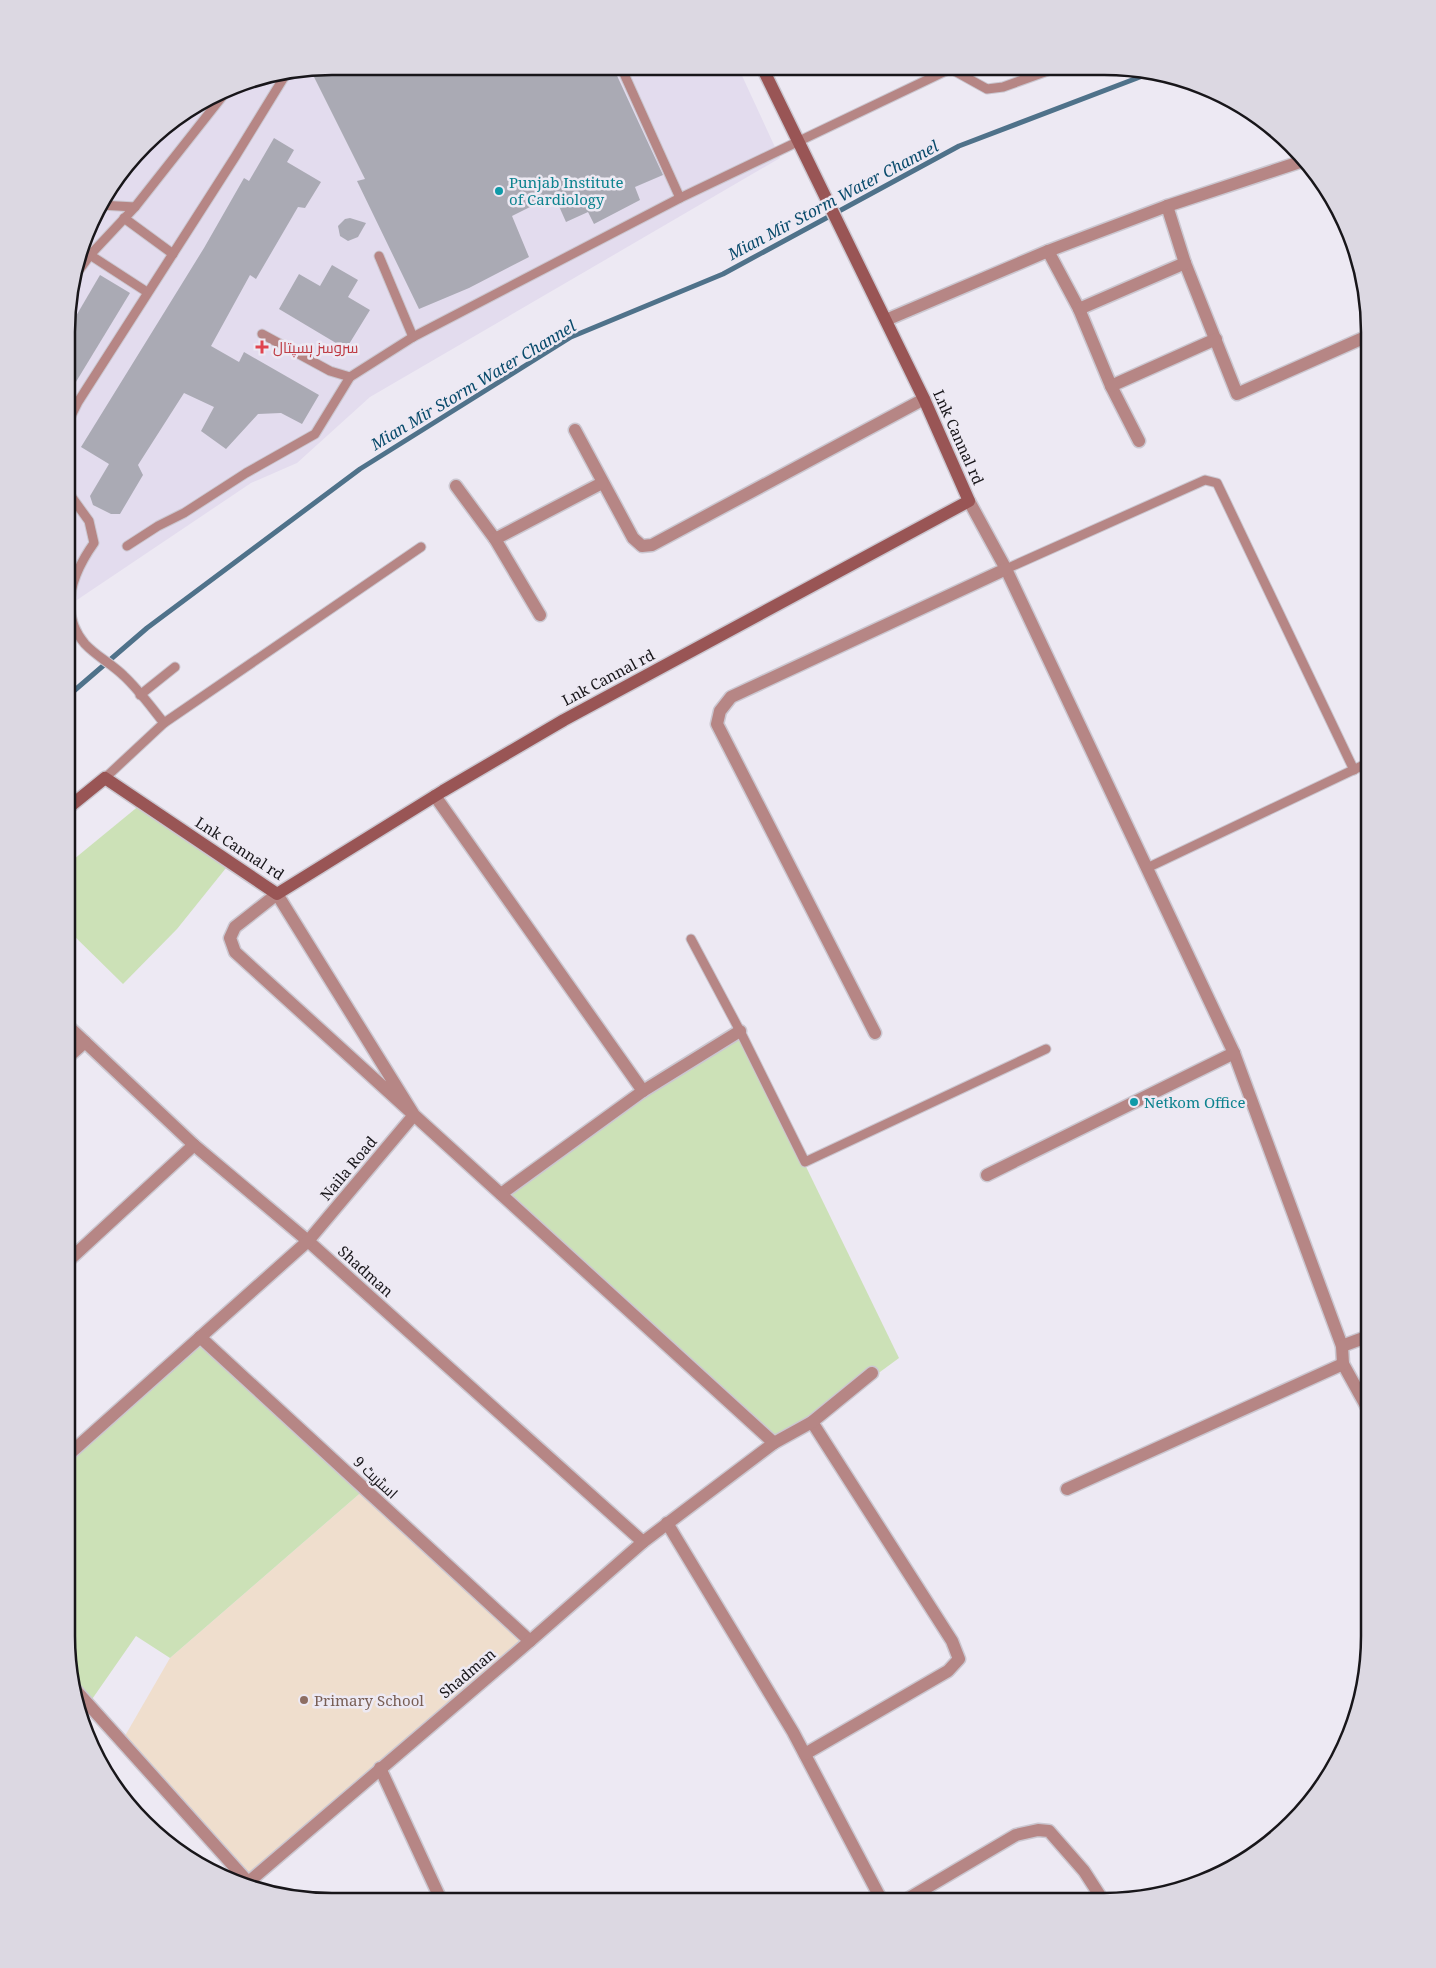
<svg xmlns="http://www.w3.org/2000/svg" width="1436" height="1968" viewBox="0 0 1436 1968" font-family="'Noto Serif',Cairo,serif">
<rect width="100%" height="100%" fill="#ede9f3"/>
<polygon fill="#e3dcee" points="332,66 738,67 780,158 370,397 297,463 251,483 68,606 69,297 102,199 157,132 246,80"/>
<polygon fill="#efdecd" points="365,1489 530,1641 248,1882 122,1741 170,1658"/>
<g fill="#cce1b7">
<polygon points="146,800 230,863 177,929 123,984 67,929 68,864"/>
<polygon points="740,1031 899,1358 812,1422 774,1443 501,1194"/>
<polygon points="200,1337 365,1489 170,1658 136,1636 88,1705 71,1685 66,1636 67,1456"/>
</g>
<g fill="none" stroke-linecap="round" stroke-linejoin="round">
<polyline stroke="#4f728a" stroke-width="5" points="68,696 147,628 360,469 571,337 723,274 959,146 1153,72"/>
</g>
<g fill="#aaaab4">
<polygon points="332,66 613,67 663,175 635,187 640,200 594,224 588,212 566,222 554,195 512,216 529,257 469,288 419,309 357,181 365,179 314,77 317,69"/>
<polygon points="274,138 294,150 287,162 321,182 305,208 298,207 256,279 250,275 211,346 239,362 244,352 319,395 302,424 281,413 258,414 226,449 201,431 214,407 184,393 138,465 143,475 120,514 111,514 93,505 90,496 109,464 81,447 204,248 244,178 249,181"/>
<polygon points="350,218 366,223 358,237 348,241 340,236 338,226 345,219"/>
<polygon points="332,265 358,280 348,297 370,310 346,349 279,309 299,274 320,286"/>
<polygon points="100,275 130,293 68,395 69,328"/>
</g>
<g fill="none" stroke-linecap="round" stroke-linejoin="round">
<defs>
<g id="lane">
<polyline points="621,67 680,198"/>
<polyline points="951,69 987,89 1003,87 1056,68"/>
<polyline points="100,205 135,207"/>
<polyline points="124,218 173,254"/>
<polyline points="90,255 147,292"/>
<polyline points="379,256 413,337"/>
<polyline points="77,273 90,255 135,207 225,93"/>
<polyline points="262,334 330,371 350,377"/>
<polyline points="68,422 78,402 235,157 286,74"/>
<path d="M68 492 89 521 94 543C72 574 58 612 85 644 96 656 112 664 124 676 139 690 151 707 164 723"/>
<polyline points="127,546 158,526 184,513 246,473 315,434 350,377 413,337 680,198 952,68"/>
<polyline points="1006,569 1205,480 1217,483 1354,770"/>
<polyline points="140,695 175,667"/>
<polyline points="105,778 164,723 421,547"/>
<polyline points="1147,868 1370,762"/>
<polyline points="691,939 740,1031 805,1162 1046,1049"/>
</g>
<g id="street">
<polyline points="1167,206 1185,263 1237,394 1370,335"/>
<polyline points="1048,251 1079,309 1111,386 1139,441"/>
<polyline points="1079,309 1185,263"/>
<polyline points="886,320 1048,251 1167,206 1306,160"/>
<polyline points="1111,386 1216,339"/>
<polyline points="575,430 633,538 642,546 652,545 924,399"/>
<polyline points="456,486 495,539 540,615"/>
<polyline points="969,501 1006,569 1234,1053 1342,1346 1343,1364 1369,1411"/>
<polyline points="495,539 602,483"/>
<polyline points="435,796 643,1091"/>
<polyline points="67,1025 194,1145 308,1241 643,1542"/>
<polyline points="875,1033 717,724 720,711 731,697 1006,569"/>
<polyline points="67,1058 85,1042"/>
<polyline points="987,1175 1234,1053"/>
<polyline points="501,1194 643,1091 740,1031"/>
<polyline points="67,1262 194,1145"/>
<polyline points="200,1337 530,1641"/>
<polyline points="1342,1346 1369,1336"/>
<polyline points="67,1456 308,1241 414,1115 235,952 230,938 235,927 277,894 414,1115 774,1443"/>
<polyline points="1067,1489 1343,1364"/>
<polyline points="667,1523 793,1732 882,1901"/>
<polyline points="71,1685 248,1882"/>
<polyline points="805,1754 948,1671 959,1659 952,1641 812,1422"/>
<polyline points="380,1768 441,1900"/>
<polyline points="244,1886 530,1641 643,1542 774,1443 812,1422 872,1373"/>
<polyline points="904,1901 1016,1835 1038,1830 1049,1831 1084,1871 1104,1902"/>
</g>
<polyline id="secondary" points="68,808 105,778 277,894 443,791 564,720 969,501 924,399 762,67"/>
</defs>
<use href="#lane" stroke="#cbc7d0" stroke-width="11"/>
<use href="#street" stroke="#cbc7d0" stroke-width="15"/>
<use href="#secondary" stroke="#cbc7d0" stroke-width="15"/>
<use href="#lane" stroke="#b68685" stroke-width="9"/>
<use href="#street" stroke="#b68685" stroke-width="12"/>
<use href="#secondary" stroke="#955" stroke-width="12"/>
</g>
<g fill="#0f9aa8" stroke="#ede9f3" stroke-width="2">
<circle cx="499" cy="191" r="5"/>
<circle cx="1134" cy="1102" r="5"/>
</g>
<path fill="#e0444e" stroke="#ede9f3" stroke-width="2" d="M259.5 339.5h5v5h5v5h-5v5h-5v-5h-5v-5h5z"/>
<circle fill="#8d6e63" stroke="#ede9f3" stroke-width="2" cx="304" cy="1700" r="5"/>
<g text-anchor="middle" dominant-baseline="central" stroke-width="5" stroke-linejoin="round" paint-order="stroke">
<g font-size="15" fill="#0d838f" stroke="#ede9f3" text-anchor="start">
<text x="509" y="182">Punjab Institute<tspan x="509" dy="17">of Cardiology</tspan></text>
<text x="1144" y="1102">Netkom Office</text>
</g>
<g font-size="15" fill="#be3a42" stroke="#ede9f3" text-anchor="start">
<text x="273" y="347">سروسز ہسپتال</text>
</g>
<g font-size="15" fill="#18161a" stroke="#ede9f3">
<text transform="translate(959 437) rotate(66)">Lnk Cannal rd</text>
<text transform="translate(608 677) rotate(-28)">Lnk Cannal rd</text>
<text transform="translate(240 848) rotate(33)">Lnk Cannal rd</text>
<text transform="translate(348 1168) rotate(-50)">Naila Road</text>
<text transform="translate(366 1271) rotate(42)">Shadman</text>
<text transform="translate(376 1477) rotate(43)">اسٹریٹ 9</text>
<text transform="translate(467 1673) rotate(-40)">Shadman</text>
</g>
<g font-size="15" fill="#785e54" stroke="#ede9f3" text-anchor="start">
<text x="314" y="1700">Primary School</text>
</g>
<g font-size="16" font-style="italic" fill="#094b6c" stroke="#ede9f3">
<text transform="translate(833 200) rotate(-28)">Mian Mir Storm Water Channel</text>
<text transform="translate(473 385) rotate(-31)">Mian Mir Storm Water Channel</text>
</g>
</g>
<path d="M0 0H1436V1968H0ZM332 75H1104A257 257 0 0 1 1361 332V1636A257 257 0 0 1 1104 1893H332A257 257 0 0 1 75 1636V332A257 257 0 0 1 332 75Z" fill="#dcd8e2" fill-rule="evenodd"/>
<path fill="none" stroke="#18161a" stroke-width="2.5" d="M332 75H1104A257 257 0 0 1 1361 332V1636A257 257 0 0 1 1104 1893H332A257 257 0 0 1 75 1636V332A257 257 0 0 1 332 75Z"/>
</svg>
